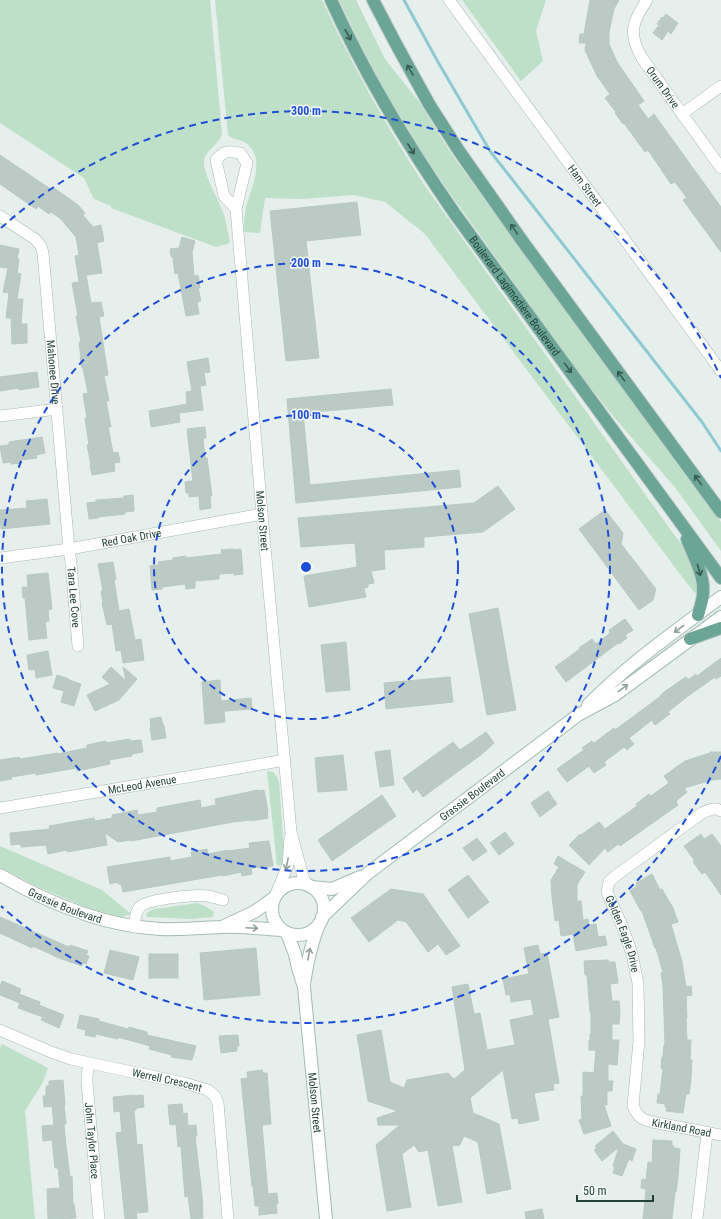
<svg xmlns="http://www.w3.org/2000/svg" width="721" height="1219" viewBox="0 0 721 1219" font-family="'Roboto Condensed',sans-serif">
<rect width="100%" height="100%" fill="#e6efeb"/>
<g fill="#bfe0c8">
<path d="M0 0H210L222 134C219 145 205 150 204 162 203 174 220 202 224 215 227 224 228 234 230 243L216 247 111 208V206L94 199 84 178 0 123Z"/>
<path d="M215 0H322C352 65 386 126 425 186L675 536C691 553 694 570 699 592L695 593 686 582 425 234 385 202 354 195 302 199 265 198 260 233 244 232C244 225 244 219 245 213 248 193 265 166 251 148 243 137 235 142 228 135Z"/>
<polygon points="339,0 356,0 385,59 420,103 451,153 498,218 721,522 721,551 677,490 613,416 581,376 449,192 424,155 387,94 360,44"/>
<polygon points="462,0 546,0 536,31 543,61 521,81"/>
<polygon points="267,771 273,772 277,777 279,782 285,864 277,866"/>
<polygon points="0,846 102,890 131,914 121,917 88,908 36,886 0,867"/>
<polygon points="198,903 208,908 214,912 213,917 191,919 147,917 146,915 148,912 154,909"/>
<polygon points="2,1044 48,1068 43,1082 25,1111 35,1219 0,1219 0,1048"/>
</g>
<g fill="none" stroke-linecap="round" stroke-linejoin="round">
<polyline stroke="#8ec9d4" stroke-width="3" points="404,0 438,62 490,151 702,422 721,451"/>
</g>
<g fill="#bbcac4" stroke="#b8c9c2">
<polygon points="590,0 619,0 614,9 609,32 609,44 617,62 644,101 638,105 648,119 654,114 721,207 721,252 683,200 687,198 675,182 671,184 648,150 645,152 624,123 623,124 615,113 616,112 605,98 610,94 597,76 585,50 586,43 579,43 580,34 584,34"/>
<polygon points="666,14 678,23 671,34 668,31 662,40 653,33 659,25 657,24 662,17 663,18"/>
<polygon points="0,155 52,190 54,188 78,205 85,213 83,215 93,227 101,225 104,241 97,243 102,273 86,275 91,303 101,302 104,316 99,317 108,375 104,376 109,401 106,401 111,427 108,427 113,453 118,452 120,462 114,463 115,471 92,475 90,465 91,465 87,445 89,445 85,418 87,418 83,394 88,393 83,368 82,368 80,357 81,357 79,342 81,342 76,316 78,316 72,283 79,282 75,256 79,255 76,237 60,218 51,212 49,214 38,206 36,209 0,184"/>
<polygon points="357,202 361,235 306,241 319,358 286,361 270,211"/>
<polygon points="182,237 195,241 192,252 194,276 198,275 200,288 198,288 201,301 197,302 199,314 186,316 178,273 175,274 173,258 171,256 170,249 179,248"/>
<polygon points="0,245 19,249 17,259 19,259 17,273 21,274 17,299 23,299 21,324 27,324 27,343 12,344 11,318 6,318 9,293 3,292 8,268 0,267"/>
<polygon points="208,358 210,372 204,373 206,385 200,386 203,410 179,413 180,422 151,427 149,411 187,404 186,392 192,391 187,362"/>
<polygon points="37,372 39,387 19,390 19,388 0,391 0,377"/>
<polygon points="391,389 393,405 303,413 310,485 459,470 461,487 296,503 287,399"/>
<polygon points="205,427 206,438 203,438 205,458 207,458 212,496 210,496 211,508 200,510 199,496 189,497 189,493 186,493 185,482 193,481 187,429"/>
<polygon points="42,437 45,453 36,455 37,458 21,460 22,463 11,464 11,462 3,463 0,446 9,445 9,442"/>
<polygon points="498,486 515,509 483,532 424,537 424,547 384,550 385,569 371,571 374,583 368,584 368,587 364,588 366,597 309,607 304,576 357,567 355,543 301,547 298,518 474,503"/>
<polygon points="133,495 134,511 125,512 125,514 98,517 98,518 89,519 87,503 96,502 96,500 124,498 124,496"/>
<polygon points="47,499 50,524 1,529 0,510 27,508 26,501"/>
<polygon points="605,510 623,533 621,544 656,589 653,600 639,610 579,529"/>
<polygon points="234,549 234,550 241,549 243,574 234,575 234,573 219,574 219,579 195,581 195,588 186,589 185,584 162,587 162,589 152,590 150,566 159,565 158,562 173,560 173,558 186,556 186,558 222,554 221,550"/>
<polygon points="113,562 116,579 114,580 119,611 129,609 135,640 141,639 144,660 123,663 121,650 116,651 112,624 107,625 102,603 103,603 101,591 103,591 98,564"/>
<polygon points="48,573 52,609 48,610 49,621 45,622 47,638 29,640 25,598 23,598 22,587 28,587 27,575"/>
<polygon points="498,608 516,710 487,715 469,614"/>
<polygon points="625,619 633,630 625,635 627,638 619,644 618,643 566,682 555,667 580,649 579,648 592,639 596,644 610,633 609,630"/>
<polygon points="346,642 350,690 326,692 321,645"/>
<polygon points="48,651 52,675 36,678 35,669 29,670 27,655"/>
<polygon points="721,658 721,676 716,679 715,677 688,696 668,712 670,714 655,725 652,720 629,738 634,744 627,750 624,747 604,762 606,765 594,773 589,766 567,782 557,769 584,750 582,748 592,741 594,743 614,728 615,730 634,716 661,696 660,696 664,692 686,677 688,680 696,674 697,676"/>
<polygon points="111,667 126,681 123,667 137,679 119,700 95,711 87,695 110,684 102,677"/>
<polygon points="57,675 69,679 69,680 81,684 74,706 61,702 64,691 53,688"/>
<polygon points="450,677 453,702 386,709 384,683"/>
<polygon points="220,680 221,701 251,698 252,709 224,711 225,722 205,724 202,682"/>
<polygon points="161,717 163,725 164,725 166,738 152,740 150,728 151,727 150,719"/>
<polygon points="486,732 494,743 482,754 423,797 417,789 413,793 403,778 453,742 460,750"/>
<polygon points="130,739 130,741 141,740 143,752 132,754 132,756 109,760 110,764 77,771 76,768 36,775 36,773 11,777 12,779 0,781 0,760 19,757 20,759 58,753 58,754 87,748 87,745 106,741 106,743"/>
<polygon points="390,750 394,785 380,787 375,752"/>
<polygon points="710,752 721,752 721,779 712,780 684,788 687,792 676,801 678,805 620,846 618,844 608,852 605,848 589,865 569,845 580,834 581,835 599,822 605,829 637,806 636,804 649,794 651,796 669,783 664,776 685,761 710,753"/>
<polygon points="343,755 347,790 318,792 315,758"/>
<polygon points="258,790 258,791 264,790 268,811 267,812 268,818 251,821 251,820 233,822 131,841 131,840 118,842 105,833 107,845 67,852 67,850 48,854 46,845 21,847 21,844 11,845 10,833 50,829 49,826 94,818 95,821 112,818 112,815 137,810 138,815 157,812 157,808 200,800 201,808 216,805 215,799"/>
<polygon points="548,791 557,804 540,817 531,803"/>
<polygon points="382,795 396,816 332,861 318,840"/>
<polygon points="505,832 514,844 499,855 490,843"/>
<polygon points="701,834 704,839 712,834 721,846 721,895 705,872 702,874 693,862 695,861 684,846"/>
<polygon points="477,838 487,851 473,861 463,848"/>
<polygon points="269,841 273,866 251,868 252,874 242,876 241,872 223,876 222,875 123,892 121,884 118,884 118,882 110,884 107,867 170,857 170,861 192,857 191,852 207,849 208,854 228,850 228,851 250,848 249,843"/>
<polygon points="558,856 585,872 577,885 577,901 581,901 583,920 588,919 589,925 596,924 598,937 605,936 607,945 576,951 573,934 561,936 559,920 555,921 552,897 551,880 559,867 554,864"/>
<polygon points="652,874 660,890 662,889 673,908 678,922 671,924 682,962 686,987 691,986 692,995 686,996 687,1018 686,1018 687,1040 691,1040 690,1060 692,1060 691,1079 689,1094 686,1094 683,1113 666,1111 667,1108 665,1107 665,1104 657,1103 658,1094 660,1094 663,1069 661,1068 662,1057 663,1057 664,1045 665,1045 663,986 661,973 663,972 656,948 655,948 642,911 641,911 630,891 637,886 636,883"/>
<polygon points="468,875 489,902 468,918 448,890"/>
<polygon points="391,889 423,894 460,946 446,955 438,944 428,952 406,922 398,920 369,942 351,918"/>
<polygon points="0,917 69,947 70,945 88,951 86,955 89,956 86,964 83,963 82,966 59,958 33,946 32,948 0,933"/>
<polygon points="538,945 540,954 547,953 559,1017 548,1019 559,1083 553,1084 554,1090 534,1093 539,1120 519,1124 518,1118 512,1119 503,1070 470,1098 473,1113 499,1124 511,1189 487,1194 478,1142 464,1136 460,1145 452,1146 462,1202 438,1206 428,1150 419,1152 414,1145 402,1154 411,1207 387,1211 376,1145 400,1125 378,1125 377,1118 398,1111 368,1101 357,1035 381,1030 390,1082 404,1088 407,1080 448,1073 454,1079 465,1070 452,987 468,984 474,1014 480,1013 487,1050 515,1045 510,1020 534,1015 531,999 511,1002 510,994 506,995 503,979 529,974 524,948"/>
<polygon points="256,948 260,995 204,1000 200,953"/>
<polygon points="110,950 139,957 133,980 104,973"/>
<rect x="149" y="954" width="29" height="24"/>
<polygon points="608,960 608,962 615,962 618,983 610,984 612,1001 619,1001 620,1011 619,1024 612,1024 612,1040 619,1040 617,1065 608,1064 608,1081 613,1081 612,1091 607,1091 607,1105 604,1105 611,1126 584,1134 579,1120 582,1119 581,1096 583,1096 583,1072 594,1073 596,1050 589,1050 589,1040 590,1040 590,1034 591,1034 591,1012 590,1012 587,975 585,975 584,961"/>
<polygon points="2,981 21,989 19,994 40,1002 39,1005 64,1015 59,1028 41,1020 43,1017 18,1008 20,1003 0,995 0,987"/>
<polygon points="80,1015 99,1019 99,1021 128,1029 129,1027 147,1032 147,1035 196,1046 192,1060 171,1057 172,1055 149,1049 150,1046 118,1037 118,1039 96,1034 95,1037 85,1035 86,1030 77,1028"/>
<polygon points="238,1035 239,1046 237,1046 237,1051 221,1053 219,1036"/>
<polygon points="262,1070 263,1073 267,1073 271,1124 262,1125 268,1194 277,1193 278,1204 276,1204 277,1213 259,1215 259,1206 255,1206 253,1186 252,1186 241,1079 248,1078 247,1072"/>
<polygon points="63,1080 65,1105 64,1105 66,1124 64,1124 66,1146 70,1177 72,1176 73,1204 74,1204 76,1218 48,1219 47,1189 60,1188 58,1168 55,1168 52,1140 43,1141 42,1126 54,1125 52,1106 44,1107 43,1096 46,1096 46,1086 49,1086 49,1081"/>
<polygon points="135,1095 135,1096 143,1095 144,1107 136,1108 136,1110 134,1110 137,1145 142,1144 148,1212 136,1213 137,1219 125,1219 116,1133 122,1132 120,1111 114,1112 113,1097"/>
<polygon points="182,1104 183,1114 187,1113 188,1126 196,1125 197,1136 195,1136 202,1195 203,1218 191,1219 188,1196 185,1197 181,1146 178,1147 176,1124 170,1125 168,1105"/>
<polygon points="613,1131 623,1144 636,1149 632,1161 629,1159 622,1176 613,1173 615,1167 613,1166 619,1147 602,1161 594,1150 597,1148 595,1146"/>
<polygon points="653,1140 672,1141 672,1146 674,1146 674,1148 680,1149 678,1177 676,1192 675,1192 672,1219 643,1219 646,1189 641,1188 642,1179 646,1180 648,1162 652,1163"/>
<polygon points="542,1209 544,1219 526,1219 525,1212"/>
</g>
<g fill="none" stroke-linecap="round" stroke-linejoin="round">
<defs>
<g id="street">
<path id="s1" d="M449 0 721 371"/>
<path id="s2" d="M647 0C632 22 628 34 642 58L721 168"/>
<polyline points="682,114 721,86"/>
<path id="s3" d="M236 209 247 163 240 153C228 151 224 150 216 160L224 196 236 209 262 514 291 832 305 884"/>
<path id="s4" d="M0 216 35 239 41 246 43 253 69 549 71 563 78 646"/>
<polyline points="0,416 57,409"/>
<path id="s5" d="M0 558 69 549 262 514"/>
<path id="s6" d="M0 808 193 776 285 760"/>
<path id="s7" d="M721 811C714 807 709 810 702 813L614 877 609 882 607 892 623 928 632 954 638 983 639 1041 633 1106C638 1117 641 1119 652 1122L721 1135"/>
<polyline points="276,894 288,865 290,838"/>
<path d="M134 927C135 920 135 911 141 906 150 899 196 894 208 896 213 897 218 899 223 900"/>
<path id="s8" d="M0 1030 51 1052 71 1059 184 1083 208 1090 215 1096 218 1103 228 1219"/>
<path id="s9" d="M89 1063 87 1075V1082L99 1219"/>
<polyline points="697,1219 707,1133"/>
</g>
<g id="secondary">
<path d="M588 705C628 664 676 631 721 597"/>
<path id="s10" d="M0 875C50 904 103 926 160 929 181 930 201 928 221 927 241 926 262 929 282 930"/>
<circle cx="298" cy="909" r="26"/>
<polyline points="311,887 332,889 360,877"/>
<path id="s11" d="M322 917 367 874 578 715 615 695 721 617"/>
<polyline points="224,926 254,912 274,898"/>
<path id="s12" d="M287 933 295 954 298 968 304 987 326 1219"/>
<path d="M304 984C307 963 311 944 319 924"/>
</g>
<g id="primary">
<path id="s13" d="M331 0C365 75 408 146 455 214L721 578"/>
<polyline points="373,0 396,44 429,104 459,151 523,242 721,512"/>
<path d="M687 539C693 555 705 576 703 593 703 600 700 608 698 615"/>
<polyline points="690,639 721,628"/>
</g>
</defs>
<use href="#street" stroke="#a8b8b2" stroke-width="12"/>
<use href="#secondary" stroke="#a4bbb3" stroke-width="14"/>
<use href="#primary" stroke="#c2cac8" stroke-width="14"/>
<use href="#street" stroke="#fff" stroke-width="11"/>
<use href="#secondary" stroke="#fff" stroke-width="12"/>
<use href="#primary" stroke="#6aa596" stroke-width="12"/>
</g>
<defs><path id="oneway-shaft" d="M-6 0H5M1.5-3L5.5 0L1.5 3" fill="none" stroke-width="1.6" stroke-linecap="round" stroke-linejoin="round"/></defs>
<g stroke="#365b51">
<use href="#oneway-shaft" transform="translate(348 35) rotate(62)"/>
<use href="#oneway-shaft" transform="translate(410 70) rotate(-120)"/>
<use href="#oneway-shaft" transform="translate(411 149) rotate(58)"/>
<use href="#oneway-shaft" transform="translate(514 229) rotate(-125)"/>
<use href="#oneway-shaft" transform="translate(568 368) rotate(54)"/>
<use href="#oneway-shaft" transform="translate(621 376) rotate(-126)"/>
<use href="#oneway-shaft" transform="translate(698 480) rotate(-126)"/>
<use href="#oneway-shaft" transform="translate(699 570) rotate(74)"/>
</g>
<g stroke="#92a09c">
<use href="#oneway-shaft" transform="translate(679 629) rotate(143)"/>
<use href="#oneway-shaft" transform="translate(623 688) rotate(-36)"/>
<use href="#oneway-shaft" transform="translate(287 864) rotate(101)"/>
<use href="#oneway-shaft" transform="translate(252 928) rotate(3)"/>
<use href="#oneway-shaft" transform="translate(309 954) rotate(-79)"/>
</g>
<g fill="none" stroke="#1d4ed8" stroke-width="2" stroke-dasharray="7 5">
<circle cx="306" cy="567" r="152"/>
<circle cx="306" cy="567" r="304"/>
<path d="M721 756A456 456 0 0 1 1 906M1 228A456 456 0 0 1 721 378"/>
</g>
<g text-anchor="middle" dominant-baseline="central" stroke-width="3" stroke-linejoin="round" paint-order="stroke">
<g font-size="11" fill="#24423a" stroke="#f7fbf9">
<text stroke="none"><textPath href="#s2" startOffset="99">Orum Drive</textPath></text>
<text stroke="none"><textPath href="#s1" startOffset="230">Ham Street</textPath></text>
<text stroke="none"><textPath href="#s13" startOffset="349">Boulevard Lagimodière Boulevard</textPath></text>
<text stroke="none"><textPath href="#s4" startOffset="178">Mahonee Drive</textPath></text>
<text stroke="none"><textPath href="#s3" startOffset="454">Molson Street</textPath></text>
<text stroke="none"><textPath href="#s5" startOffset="133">Red Oak Drive</textPath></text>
<text stroke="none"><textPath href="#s4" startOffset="404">Tara Lee Cove</textPath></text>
<text stroke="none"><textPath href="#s6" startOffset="144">McLeod Avenue</textPath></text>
<text stroke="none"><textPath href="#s11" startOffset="194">Grassie Boulevard</textPath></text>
<text stroke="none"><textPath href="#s10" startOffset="72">Grassie Boulevard</textPath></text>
<text stroke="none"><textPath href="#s7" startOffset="191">Golden Eagle Drive</textPath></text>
<text stroke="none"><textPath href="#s8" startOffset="175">Werrell Crescent</textPath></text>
<text stroke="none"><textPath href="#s12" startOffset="173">Molson Street</textPath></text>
<text stroke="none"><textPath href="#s7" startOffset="422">Kirkland Road</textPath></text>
<text stroke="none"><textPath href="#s9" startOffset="78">John Taylor Place</textPath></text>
</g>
</g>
<circle cx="306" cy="567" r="6" fill="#1d4ed8" stroke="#f7fbf9" stroke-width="2"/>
<g font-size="12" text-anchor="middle" font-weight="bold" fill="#1d4ed8" stroke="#f7fbf9" stroke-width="3" stroke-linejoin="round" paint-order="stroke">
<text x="306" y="115">300 m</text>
<text x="306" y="267">200 m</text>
<text x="306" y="419">100 m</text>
</g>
<path d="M577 1195v6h76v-6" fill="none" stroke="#24423a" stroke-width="2"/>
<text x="583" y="1195" font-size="12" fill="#24423a" stroke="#f7fbf9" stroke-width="3" paint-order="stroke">50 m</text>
</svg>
